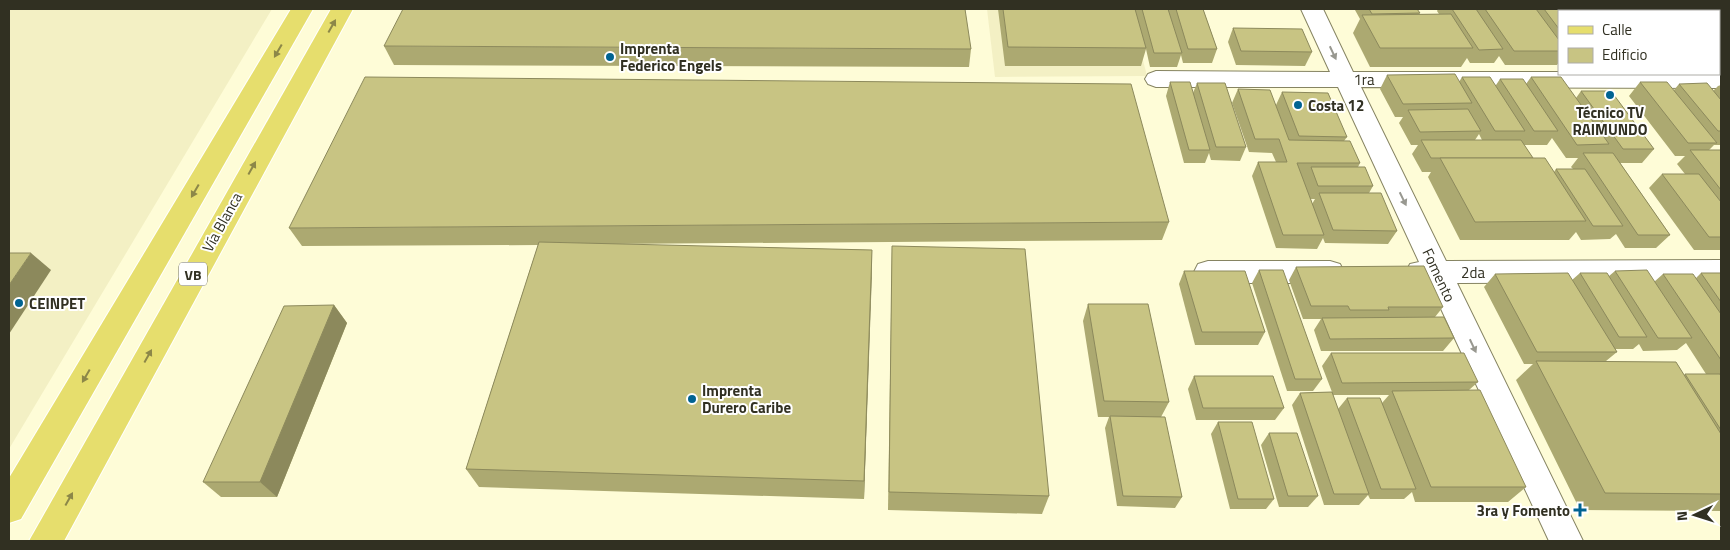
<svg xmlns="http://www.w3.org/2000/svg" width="1730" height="550" viewBox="0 0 1730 550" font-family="'Titillium Web',sans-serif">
<rect width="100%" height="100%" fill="#fefcd7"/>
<g fill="#f3f0c4">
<polygon points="9,9 272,9 9,449"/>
<polygon points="987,9 1130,9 1147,76 995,77"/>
</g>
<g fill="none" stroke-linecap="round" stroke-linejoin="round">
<defs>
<g id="minor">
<polygon points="1301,9 1323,9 1353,72 1721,72 1721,88 1361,87 1446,261 1721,260 1721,282 1457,283 1583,541 1549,541 1429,283 1410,280 1406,272 1410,264 1419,262 1338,87 1156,87 1148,84 1145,79 1148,74 1156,71 1330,72"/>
<polygon points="1208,261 1330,261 1340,264 1344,272 1340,280 1330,283 1208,283 1198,280 1194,272 1198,264"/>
</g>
<g id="major">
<polygon points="291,9 313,9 21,519 9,523 9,478"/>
<polygon points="331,9 353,9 64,541 29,541"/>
</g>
</defs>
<use href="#minor" stroke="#868462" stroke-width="2"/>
<use href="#major" stroke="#fff" stroke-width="2"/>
<use href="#minor" fill="#fff" fill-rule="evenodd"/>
<use href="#major" fill="#e6de6d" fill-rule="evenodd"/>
</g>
<g fill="#aca971" fill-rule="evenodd">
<polygon points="998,9 1203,9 1217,49 1212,63 1183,63 1181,55 1177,67 1150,67 1146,49 1141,66 1005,66"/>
<polygon points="1355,9 1417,9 1420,13 1419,14 1439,14 1437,11 1438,9 1721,9 1721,68 1719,68 1719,11 1559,11 1559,62 1557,65 1505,65 1499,56 1494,63 1470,63 1467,58 1461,67 1370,67 1353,33 1360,19 1355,10"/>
<polygon points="1233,28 1312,52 1305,66 1236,65 1228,42"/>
<polygon points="384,46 971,49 969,67 394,65"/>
<path d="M1387 75 1459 82 1462 77 1496 85 1500 79 1526 84 1531 77 1576 98 1581 91 1654 149 1642 163H1620L1670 235 1656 248H1625L1616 234 1610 239 1581 240 1576 232 1569 240H1460L1428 177 1431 172H1422L1412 154 1418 145H1411L1399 123 1403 117H1395L1380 89ZM1479 134 1482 140H1475ZM1552 138 1566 158H1578L1571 167 1573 169H1556L1554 172 1533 158 1524 145H1547Z"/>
<polygon points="1170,82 1193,93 1197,83 1246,147 1240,161 1211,160 1209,153 1205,163 1184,163 1166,96"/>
<polygon points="1640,82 1674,90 1679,84 1713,91 1718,86 1721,85 1721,145 1714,145 1709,150 1721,150 1721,250 1694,250 1649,188 1662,174 1685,174 1677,164 1685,156 1675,156 1629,96"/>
<path d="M1238 89 1276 105 1282 92 1347 137 1344 141 1360 163 1358 167 1373 186 1369 193 1397 231 1388 244 1325 243 1323 238 1317 249 1276 248 1252 176 1258 162H1276L1272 153 1249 152 1232 103ZM1311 199H1315L1312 204Z"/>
<polygon points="1169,222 1162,240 608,244 872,250 864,499 479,487 466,469 538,245 302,246 289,228"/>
<polygon points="892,246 1049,496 1042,514 888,510"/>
<polygon points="1296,267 1443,307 1435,317 1454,338 1443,351 1321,351 1314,330 1321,319 1303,319 1289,280"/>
<polygon points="1259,270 1322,379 1313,391 1287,391 1252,283"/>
<polygon points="1184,271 1265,332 1258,345 1195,345 1179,284"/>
<path d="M1615 271 1654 282 1663 274 1696 278 1701 273H1721V511L1580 510 1516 380 1533 364H1524L1484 287 1495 274 1572 280 1580 273 1609 276ZM1686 343 1706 374H1685L1684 375 1606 361 1617 352 1615 349H1633L1639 344 1643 351 1677 350Z"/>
<polygon points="1088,304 1169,402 1161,417 1182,497 1175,508 1117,506 1105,428 1109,417 1098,417 1083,321"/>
<polygon points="334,305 347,323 277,497 221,497 203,482"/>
<path d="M1331 353 1478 382 1469 390 1526 487 1508 502H1415L1412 492 1404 499H1370L1368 495 1359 505H1324L1292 405 1300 393 1332 392 1322 366ZM1333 395H1389L1382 403 1347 398 1338 409Z"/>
<polygon points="1194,376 1284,408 1275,420 1196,420 1188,389"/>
<polygon points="1218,422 1274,499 1266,509 1230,509 1211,434"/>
<polygon points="1269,433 1318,496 1308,507 1279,507 1261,445"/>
</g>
<g fill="#8c895c">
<polygon points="872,250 872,272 864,499 864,481"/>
<polygon points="31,253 51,270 9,334 9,285"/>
<polygon points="334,305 347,323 277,497 260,482"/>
</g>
<g fill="#c8c483" stroke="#8c895c">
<polygon points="403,9 965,9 971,49 384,46"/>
<polygon points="1003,9 1135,9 1146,48 1008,47"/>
<polygon points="1142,9 1168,9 1182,53 1154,53"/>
<polygon points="1176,9 1203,9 1217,49 1188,49"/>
<polygon points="1369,9 1417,9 1420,13 1372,14"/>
<polygon points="1452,9 1476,9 1503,49 1479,50"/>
<polygon points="1485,9 1536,9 1559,40 1559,51 1514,51"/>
<polygon points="1544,9 1570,9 1572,11 1559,11 1559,29"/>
<polygon points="1577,9 1599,9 1601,11 1579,11"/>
<polygon points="1607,9 1632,9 1634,11 1609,11"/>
<polygon points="1642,9 1665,9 1667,11 1644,11"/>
<polygon points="1675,9 1699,9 1701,11 1677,11"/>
<polygon points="1707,9 1721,9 1721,24 1719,22 1719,11 1709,11"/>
<polygon points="1451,14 1473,48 1380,48 1362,15"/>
<polygon points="1233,28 1302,29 1312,52 1241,51"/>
<polygon points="1719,31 1721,34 1721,54 1719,54"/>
<polygon points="1455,74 1472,103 1403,104 1387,75"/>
<polygon points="365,77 1131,84 1169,222 289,228"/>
<polygon points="1462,77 1490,77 1525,131 1495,131"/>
<polygon points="1531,77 1561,77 1609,144 1577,145"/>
<polygon points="1500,79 1523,79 1558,131 1534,131"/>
<polygon points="1170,82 1190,82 1210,150 1189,150"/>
<polygon points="1640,82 1667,82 1717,143 1688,143"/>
<polygon points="1197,83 1225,83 1246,147 1216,147"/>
<polygon points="1707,83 1721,100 1721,131 1718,131 1679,84"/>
<polygon points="1238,89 1270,90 1289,140 1350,141 1360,163 1297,163 1324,235 1283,235 1258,162 1287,162 1279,139 1255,139"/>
<polygon points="1581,91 1611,91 1654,149 1623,149"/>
<polygon points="1282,92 1328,93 1347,137 1299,136"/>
<polygon points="1468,109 1481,131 1420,132 1408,110"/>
<polygon points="1421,140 1521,140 1533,158 1431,158"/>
<polygon points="1690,150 1721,150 1721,190"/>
<polygon points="1583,153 1613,153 1670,235 1638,235"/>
<polygon points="1440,158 1545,158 1586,221 1475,222"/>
<polygon points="1311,167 1365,167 1373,186 1318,186"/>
<polygon points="1556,169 1585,169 1623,226 1593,226"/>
<polygon points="1662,174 1699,174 1721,202 1721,237 1709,237"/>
<polygon points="1319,193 1381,193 1397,231 1333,230"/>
<polygon points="539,242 872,250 864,481 466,469"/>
<polygon points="892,246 1025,249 1049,496 889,492"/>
<polygon points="9,253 31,253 9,285"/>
<polygon points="1424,266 1443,307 1388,307 1389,310 1350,310 1348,306 1311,306 1296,267"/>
<polygon points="1259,270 1283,270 1322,379 1295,379"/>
<polygon points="1647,270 1692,338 1658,338 1615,271"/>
<polygon points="1184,271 1245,271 1265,332 1202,332"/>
<polygon points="1568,273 1617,352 1537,352 1495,274"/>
<polygon points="1580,273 1607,273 1647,337 1619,337"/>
<polygon points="1701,273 1721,273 1721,302"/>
<polygon points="1663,274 1693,274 1721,314 1721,360"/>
<polygon points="1088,304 1148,304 1169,402 1104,401"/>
<polygon points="334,305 260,482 203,482 284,306"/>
<polygon points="1444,317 1454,338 1330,339 1322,318"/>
<polygon points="1331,353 1464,353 1478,382 1342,383"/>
<polygon points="1536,361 1676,362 1721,434 1721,494 1605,493"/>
<polygon points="1685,374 1720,374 1721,376 1721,430"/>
<polygon points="1194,376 1273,376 1284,408 1203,408"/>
<polygon points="1480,390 1526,487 1431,487 1392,391"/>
<polygon points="1332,392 1369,494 1334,494 1300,393"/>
<polygon points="1347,398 1380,398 1416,489 1381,489"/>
<polygon points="1110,416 1165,417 1182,497 1123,496"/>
<polygon points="1218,422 1252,422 1274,499 1238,499"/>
<polygon points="1269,433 1297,433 1318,496 1288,496"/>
</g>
<defs><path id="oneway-solid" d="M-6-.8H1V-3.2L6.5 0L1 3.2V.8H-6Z" transform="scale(1.25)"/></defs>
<g fill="#8c8748">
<use href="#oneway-solid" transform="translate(332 26) rotate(-61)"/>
<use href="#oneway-solid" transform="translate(278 51) rotate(120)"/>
<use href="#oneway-solid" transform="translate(252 168) rotate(-61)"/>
<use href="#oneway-solid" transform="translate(195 191) rotate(120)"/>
<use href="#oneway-solid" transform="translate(148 356) rotate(-61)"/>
<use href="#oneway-solid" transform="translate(86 376) rotate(120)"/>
<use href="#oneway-solid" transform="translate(69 499) rotate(-61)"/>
</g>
<g fill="#989890">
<use href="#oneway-solid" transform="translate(1333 53) rotate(65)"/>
<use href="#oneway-solid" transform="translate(1403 199) rotate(64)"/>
<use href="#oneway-solid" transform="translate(1473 346) rotate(65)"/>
</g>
<g fill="#006392" stroke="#fff" stroke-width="2">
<circle cx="610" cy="57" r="5"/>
<circle cx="1610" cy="95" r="5"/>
<circle cx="1298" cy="105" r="5"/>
<circle cx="19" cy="303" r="5"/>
<circle cx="692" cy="399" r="5"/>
<path d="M1577.5 502.5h5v5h5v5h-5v5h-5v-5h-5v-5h5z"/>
</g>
<g text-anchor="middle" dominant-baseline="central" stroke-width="4" stroke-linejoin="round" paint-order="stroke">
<rect fill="#fff" stroke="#6f6e64" stroke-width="1" x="179" y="262.5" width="28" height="23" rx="4"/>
<g font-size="14" font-weight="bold" fill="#313022">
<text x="193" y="274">VB</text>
</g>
<g font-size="15" font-weight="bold" fill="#313022" stroke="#fff" text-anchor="start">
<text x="620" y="48">Imprenta<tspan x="620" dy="17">Federico Engels</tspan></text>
<text x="1308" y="105">Costa 12</text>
<text x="1610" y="112" text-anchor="middle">Técnico TV<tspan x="1610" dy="17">RAIMUNDO</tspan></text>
<text x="29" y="303">CEINPET</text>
<text x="702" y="390">Imprenta<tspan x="702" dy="17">Durero Caribe</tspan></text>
<text x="1570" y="510" text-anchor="end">3ra y Fomento</text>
</g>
<g font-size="15" fill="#313022" stroke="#fff">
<text x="1364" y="79">1ra</text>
<text transform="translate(222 222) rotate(-61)">Vía Blanca</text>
<text x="1473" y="272">2da</text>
<text transform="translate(1439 275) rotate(65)">Fomento</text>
</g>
</g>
<rect width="1730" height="550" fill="none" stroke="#313022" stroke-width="20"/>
<rect x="1558" y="10" width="162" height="65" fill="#ffffff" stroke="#adaca7"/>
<rect x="1568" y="26" width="25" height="8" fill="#e6de6d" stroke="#adaca7"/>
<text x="1602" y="35" font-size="15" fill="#313022">Calle</text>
<rect x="1568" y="48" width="25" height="15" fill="#c8c483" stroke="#adaca7"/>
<text x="1602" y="60" font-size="15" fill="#313022">Edificio</text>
<g transform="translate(1695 515) rotate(266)" stroke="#ffffff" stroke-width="4" paint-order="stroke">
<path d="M0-4L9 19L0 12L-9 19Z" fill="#313022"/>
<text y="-8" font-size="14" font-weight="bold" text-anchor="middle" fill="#313022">N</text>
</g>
</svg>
